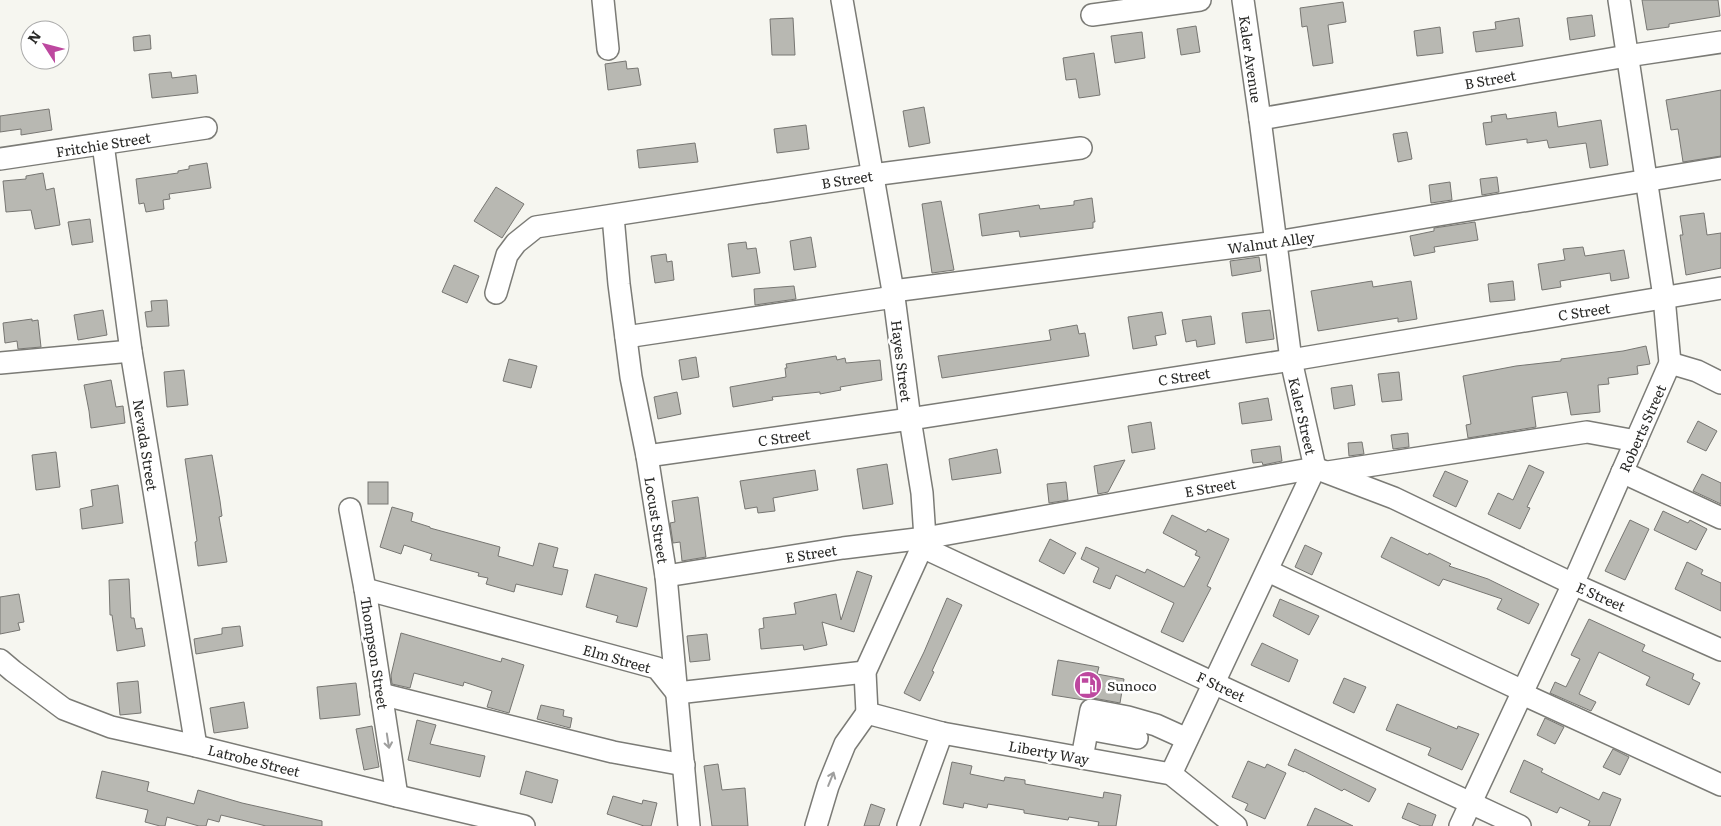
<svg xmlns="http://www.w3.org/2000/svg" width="1721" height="826" viewBox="0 0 1721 826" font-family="Literata,serif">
<rect width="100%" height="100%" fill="#f6f6f0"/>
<g fill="#b8b8b2" stroke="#777672">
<polygon points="1642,0 1718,0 1720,16 1669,24 1669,27 1647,30"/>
<polygon points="1343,2 1346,22 1328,25 1333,63 1313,66 1307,26 1302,27 1300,8"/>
<polygon points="1592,15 1595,36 1570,40 1567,18"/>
<polygon points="793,18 795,55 772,55 770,19"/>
<polygon points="1519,18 1523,46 1476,52 1473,32 1496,29 1495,22"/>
<polygon points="1196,26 1200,52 1181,55 1177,29"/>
<polygon points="1440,27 1443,53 1417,56 1414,31"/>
<polygon points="1142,32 1145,58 1115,63 1111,36"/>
<polygon points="150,35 151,49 134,51 133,37"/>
<polygon points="1094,53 1100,95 1079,98 1076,79 1066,80 1063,58"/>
<polygon points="626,61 627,69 638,68 641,85 608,90 605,64"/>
<polygon points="171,72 172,78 196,75 198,93 152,98 149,74"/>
<polygon points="1721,90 1721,156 1683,162 1678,129 1671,130 1666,100"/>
<polygon points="924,107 930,143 909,147 903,111"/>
<polygon points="49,109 52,130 21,135 21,129 0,132 0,116"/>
<polygon points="1556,112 1558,127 1601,120 1608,165 1590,168 1586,143 1549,148 1547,140 1527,143 1527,139 1486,145 1483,123 1492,122 1491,116 1506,114 1507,119"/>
<polygon points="806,125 809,149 777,153 774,129"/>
<polygon points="1407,132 1412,159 1398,162 1393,134"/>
<polygon points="695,143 698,162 639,168 637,150"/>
<polygon points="207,163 211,188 169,194 170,199 163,200 164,209 146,212 144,203 139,204 136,179 178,173 178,171 189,169 189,166"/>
<polygon points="43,173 46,190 54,188 60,225 35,229 31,210 6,212 3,181 26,179 26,176"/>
<polygon points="1497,177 1499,192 1482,195 1480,179"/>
<polygon points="1450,182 1452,200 1431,203 1429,185"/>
<polygon points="496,187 524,204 502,238 474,221"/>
<polygon points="1092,198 1095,222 1093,222 1093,228 1020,237 1019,231 982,236 979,214 1039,205 1040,209 1074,205 1074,201"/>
<polygon points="941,201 954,270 932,273 922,204"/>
<polygon points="1704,213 1707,235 1721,233 1721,268 1686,275 1680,235 1683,235 1680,216"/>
<polygon points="90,219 93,242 72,245 68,222"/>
<polygon points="1475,222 1478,240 1434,247 1435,252 1414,256 1410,236 1434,231 1434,228"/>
<polygon points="811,237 816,267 794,270 790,241"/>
<polygon points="746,242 747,249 756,248 760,273 732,277 728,244"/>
<polygon points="1583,247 1585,256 1624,250 1629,278 1611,281 1610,273 1560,281 1561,287 1542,290 1538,264 1565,260 1563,249"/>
<polygon points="666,254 667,262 672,261 674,280 655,283 651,256"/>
<polygon points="1259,257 1261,271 1232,276 1230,261"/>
<polygon points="454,265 479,276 467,303 442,292"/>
<polygon points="1372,281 1373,287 1411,281 1417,319 1398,322 1398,318 1318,331 1311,291"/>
<polygon points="1513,281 1515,300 1490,302 1488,284"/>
<polygon points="794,286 796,299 755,305 754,289"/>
<polygon points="167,300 169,326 147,327 145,312 152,311 151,301"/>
<polygon points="103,310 107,335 78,340 74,315"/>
<polygon points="1270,310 1274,339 1246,343 1242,313"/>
<polygon points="1162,312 1166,334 1155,336 1157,345 1133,349 1128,317"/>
<polygon points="1211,316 1215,344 1197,347 1196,340 1186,342 1182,320"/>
<polygon points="32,319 32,321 38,320 41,347 18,349 17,341 5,343 3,323"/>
<polygon points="1077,325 1079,334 1085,333 1089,356 942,378 938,356 1051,340 1049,330"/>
<polygon points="1646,346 1650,364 1637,366 1638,374 1608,378 1609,384 1598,385 1600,412 1571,415 1567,392 1532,397 1536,427 1468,438 1466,425 1471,424 1463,376 1516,366 1561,361 1561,359 1623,351"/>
<polygon points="836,356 837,360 845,358 846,363 880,360 882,380 840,387 841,390 820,394 820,392 772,397 773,400 733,407 730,387 786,377 785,368 787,368 786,364"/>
<polygon points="696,357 699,377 682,380 679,360"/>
<polygon points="509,359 537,366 531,388 503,381"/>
<polygon points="184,370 188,405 167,407 164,372"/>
<polygon points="1399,372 1402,400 1382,402 1378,374"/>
<polygon points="111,380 116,407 123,406 125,423 91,428 89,411 84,385"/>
<polygon points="1352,385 1355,405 1334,409 1331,388"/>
<polygon points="677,392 681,414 658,419 654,397"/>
<polygon points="1268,398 1272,420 1242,424 1239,403"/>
<polygon points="1698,421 1717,431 1706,451 1687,442"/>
<polygon points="1151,422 1155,449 1132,453 1128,426"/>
<polygon points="1408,433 1409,447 1393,449 1391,435"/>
<polygon points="1362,442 1364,454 1349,456 1348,443"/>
<polygon points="1280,446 1282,461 1263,465 1262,462 1253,463 1251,450"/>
<polygon points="997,449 1001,473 952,480 949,459"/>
<polygon points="56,452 60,487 36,490 32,455"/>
<polygon points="212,455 220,501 222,516 219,517 227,562 198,566 195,542 197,541 185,459"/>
<polygon points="1125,460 1108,492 1098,494 1094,466"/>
<polygon points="887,464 893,504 863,509 857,469"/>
<polygon points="1529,465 1544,472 1527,507 1530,508 1520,529 1488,514 1498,493 1513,500"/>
<polygon points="815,470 818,490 773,498 775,511 758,513 757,507 745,509 740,481"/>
<polygon points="1445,471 1468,481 1456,507 1433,496"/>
<polygon points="1702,474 1721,483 1721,504 1693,491"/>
<rect x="368" y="482" width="20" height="22"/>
<polygon points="1066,482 1068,500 1049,503 1047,484"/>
<polygon points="118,485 123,523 82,529 80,509 93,506 91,490"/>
<polygon points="698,497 706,557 682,561 680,542 673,543 670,523 675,522 672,501"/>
<polygon points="392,507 413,513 411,521 430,527 430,528 500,547 498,556 533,566 539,543 558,548 553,567 568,570 562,595 516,584 514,592 486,584 488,578 478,576 479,573 430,560 432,554 404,545 401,554 380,547"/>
<polygon points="1663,511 1688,523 1690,520 1707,529 1696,550 1654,530"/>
<polygon points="1172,515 1206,532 1208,529 1229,539 1207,586 1211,588 1183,642 1161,632 1174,603 1116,575 1110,589 1093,582 1099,568 1081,559 1086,547 1145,573 1147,569 1184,587 1200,557 1195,555 1197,551 1163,533"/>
<polygon points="1630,520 1649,529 1625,580 1605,571"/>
<polygon points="1391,537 1428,555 1429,553 1451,564 1449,566 1488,579 1539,604 1529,624 1497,609 1502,599 1443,579 1439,586 1381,557"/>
<polygon points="1050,539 1076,553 1064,574 1039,561"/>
<polygon points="1305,545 1322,553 1312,575 1295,567"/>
<polygon points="1687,562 1703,570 1701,574 1721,583 1721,611 1675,589"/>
<polygon points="857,571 872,576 854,632 822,622 827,645 804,650 803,645 761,649 759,629 764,628 763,618 796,614 794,603 836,594 841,620"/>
<polygon points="595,574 647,588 637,627 616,622 618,616 586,607"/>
<polygon points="129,579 131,618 134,618 136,629 142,628 145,646 117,651 112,615 110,615 109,580"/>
<polygon points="19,594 24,622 18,623 20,630 0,634 0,597"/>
<polygon points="947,598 962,605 932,671 934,672 920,701 904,693 924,652"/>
<polygon points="1280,599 1319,616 1309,635 1273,616"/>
<polygon points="1589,619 1645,645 1642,651 1694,674 1692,679 1700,683 1689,705 1646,685 1650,677 1599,652 1579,694 1596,702 1591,711 1550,693 1555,682 1566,687 1580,659 1571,655"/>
<polygon points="240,626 243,646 196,654 194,639 222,634 222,628"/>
<polygon points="401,633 501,662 502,658 524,665 509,713 487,707 492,691 464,682 463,686 414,673 410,688 392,684 391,675"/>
<polygon points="707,634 710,660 690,662 687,636"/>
<polygon points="1262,643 1298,660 1289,682 1251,665"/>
<polygon points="1058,660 1099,667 1097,674 1124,679 1120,703 1093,698 1084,700 1052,695"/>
<polygon points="1344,678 1366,687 1354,713 1333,703"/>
<polygon points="138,681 141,713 120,715 117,683"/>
<polygon points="356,683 360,715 320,719 317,687"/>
<polygon points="244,702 248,728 214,733 210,708"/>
<polygon points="1397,704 1457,729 1458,726 1479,734 1462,770 1428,755 1431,748 1386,730"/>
<polygon points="541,705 564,710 563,716 572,718 570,728 537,719"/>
<polygon points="1545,718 1564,727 1555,744 1537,735"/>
<polygon points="417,720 436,725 430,744 485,756 480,777 408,760"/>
<polygon points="372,726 379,767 364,770 356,729"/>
<polygon points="1295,749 1376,789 1369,802 1344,789 1342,791 1304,771 1304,772 1288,765"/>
<polygon points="1613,749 1629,757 1620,775 1603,767"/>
<polygon points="1524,760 1543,769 1541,772 1599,800 1603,792 1621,799 1610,826 1588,826 1590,821 1560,807 1557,813 1510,792"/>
<polygon points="1248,761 1265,768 1267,764 1286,773 1265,819 1245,810 1248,804 1232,797"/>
<polygon points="952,762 972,766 970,774 1004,781 1005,777 1025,780 1025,784 1103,798 1104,792 1121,795 1116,826 1098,826 1099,822 1069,817 1068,820 1024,813 1024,810 988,804 987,808 964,803 963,808 943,804"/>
<polygon points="718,764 722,790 745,788 748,826 712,826 704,766"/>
<polygon points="102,771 149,782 147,791 194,804 198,790 242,803 322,821 322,826 266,826 221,815 219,822 208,819 206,826 199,826 167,817 165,826 160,826 145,822 148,810 96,798"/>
<polygon points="526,771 558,780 552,803 520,794"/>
<polygon points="613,796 642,804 643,800 657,803 651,826 644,826 607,814"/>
<polygon points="1408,803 1436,815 1432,826 1421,826 1402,818"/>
<polygon points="871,804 885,809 879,826 864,826"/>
<polygon points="1315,808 1324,812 1353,826 1307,826"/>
</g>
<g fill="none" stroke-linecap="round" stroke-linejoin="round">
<defs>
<g id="minor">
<polyline points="603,0 608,49"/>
<polyline points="842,0 894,297 910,419 922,493 925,538 922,547 865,672 867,713"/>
<polyline points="1092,15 1200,0"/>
<polyline points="1260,119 1627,56 1721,42"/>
<polyline points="103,144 131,351 196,746"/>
<polyline points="0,159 206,128"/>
<polyline points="613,216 619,284 631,377 647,456 666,576 689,826"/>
<polyline points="893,291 1276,242 1721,168"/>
<polyline points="496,293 507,255 516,243 536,227 872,175 1081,148"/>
<polyline points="626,337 894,297"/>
<polyline points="0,363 131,351"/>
<polyline points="1670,363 1697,371 1721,383"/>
<polyline points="647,456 910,419 1291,360 1721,288"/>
<polyline points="1328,472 1587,432 1636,441"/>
<polyline points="1622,472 1721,518"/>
<polyline points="350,509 365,589 397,796"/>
<polyline points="922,547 1520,826"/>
<polyline points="1268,571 1523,691 1529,697 1721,785"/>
<polyline points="666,576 843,548 925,538 1315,468 1394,498 1573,584 1721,650"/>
<polyline points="365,589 657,668 677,693 865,672"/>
<polyline points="0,660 13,671 64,709 111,727 196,746 397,796 524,826"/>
<polyline points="381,694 613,752 684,765"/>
<polyline points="867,713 942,733 1171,774 1236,826"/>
<polyline points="1088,729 1137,738"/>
<polyline points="1082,758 1091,710 1128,717 1156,725 1187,739"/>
<polyline points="1171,774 1315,468 1291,360 1260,119 1243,0"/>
<polyline points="816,826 828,786 845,744 867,713"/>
<polyline points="908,826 942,733"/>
<polyline points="1460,826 1573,584 1670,363 1664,297 1619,0"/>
</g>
</defs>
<use href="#minor" stroke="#7b7b76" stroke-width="24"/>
<use href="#minor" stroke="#fff" stroke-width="21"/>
</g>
<defs><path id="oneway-shaft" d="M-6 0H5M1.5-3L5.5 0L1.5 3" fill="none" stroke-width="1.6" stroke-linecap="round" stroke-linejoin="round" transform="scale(1.25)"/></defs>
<g stroke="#9f9f9e">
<use href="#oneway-shaft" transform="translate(388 741) rotate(81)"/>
<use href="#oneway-shaft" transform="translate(831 779) rotate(-68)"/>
</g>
<defs>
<symbol id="fuel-disc" viewBox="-11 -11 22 22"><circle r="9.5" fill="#bd489f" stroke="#fff"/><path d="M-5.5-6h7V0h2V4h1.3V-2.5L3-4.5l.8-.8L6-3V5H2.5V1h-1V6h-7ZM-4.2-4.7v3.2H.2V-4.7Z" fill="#fff"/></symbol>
</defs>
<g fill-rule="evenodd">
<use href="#fuel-disc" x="1072" y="669" width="32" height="32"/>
</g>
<g text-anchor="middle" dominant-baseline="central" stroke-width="5" stroke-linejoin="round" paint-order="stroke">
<g font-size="14" fill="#292927" stroke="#fff">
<text transform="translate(1251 59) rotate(82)">Kaler Avenue</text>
<text transform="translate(1490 79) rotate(-10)">B Street</text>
<text transform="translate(103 144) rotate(-9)">Fritchie Street</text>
<text transform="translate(847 179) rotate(-9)">B Street</text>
<text transform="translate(1271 242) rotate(-8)">Walnut Alley</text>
<text transform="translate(1584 311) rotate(-9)">C Street</text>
<text transform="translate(902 361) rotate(83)">Hayes Street</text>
<text transform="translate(1184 376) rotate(-9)">C Street</text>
<text transform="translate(1303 416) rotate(77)">Kaler Street</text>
<text transform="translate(1642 428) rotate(-66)">Roberts Street</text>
<text transform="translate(784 437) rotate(-8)">C Street</text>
<text transform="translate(146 445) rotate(81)">Nevada Street</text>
<text transform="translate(1210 487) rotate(-10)">E Street</text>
<text transform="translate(657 520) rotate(81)">Locust Street</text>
<text transform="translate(811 553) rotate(-9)">E Street</text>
<text transform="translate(1601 596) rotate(24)">E Street</text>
<text transform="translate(375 653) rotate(81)">Thompson Street</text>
<text transform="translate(617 658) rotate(16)">Elm Street</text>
<text transform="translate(1221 686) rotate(25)">F Street</text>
<text transform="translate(1049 752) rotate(10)">Liberty Way</text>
<text transform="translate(254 760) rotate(14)">Latrobe Street</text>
</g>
<g font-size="14" fill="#292927" stroke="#fff" text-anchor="start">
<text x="1107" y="685">Sunoco</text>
</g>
</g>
<g transform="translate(45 45) rotate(306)"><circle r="24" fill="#ffffff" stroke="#a9a9a9"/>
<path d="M0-4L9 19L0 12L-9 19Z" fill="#bd489f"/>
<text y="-8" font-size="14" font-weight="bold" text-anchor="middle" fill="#292927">N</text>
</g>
</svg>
